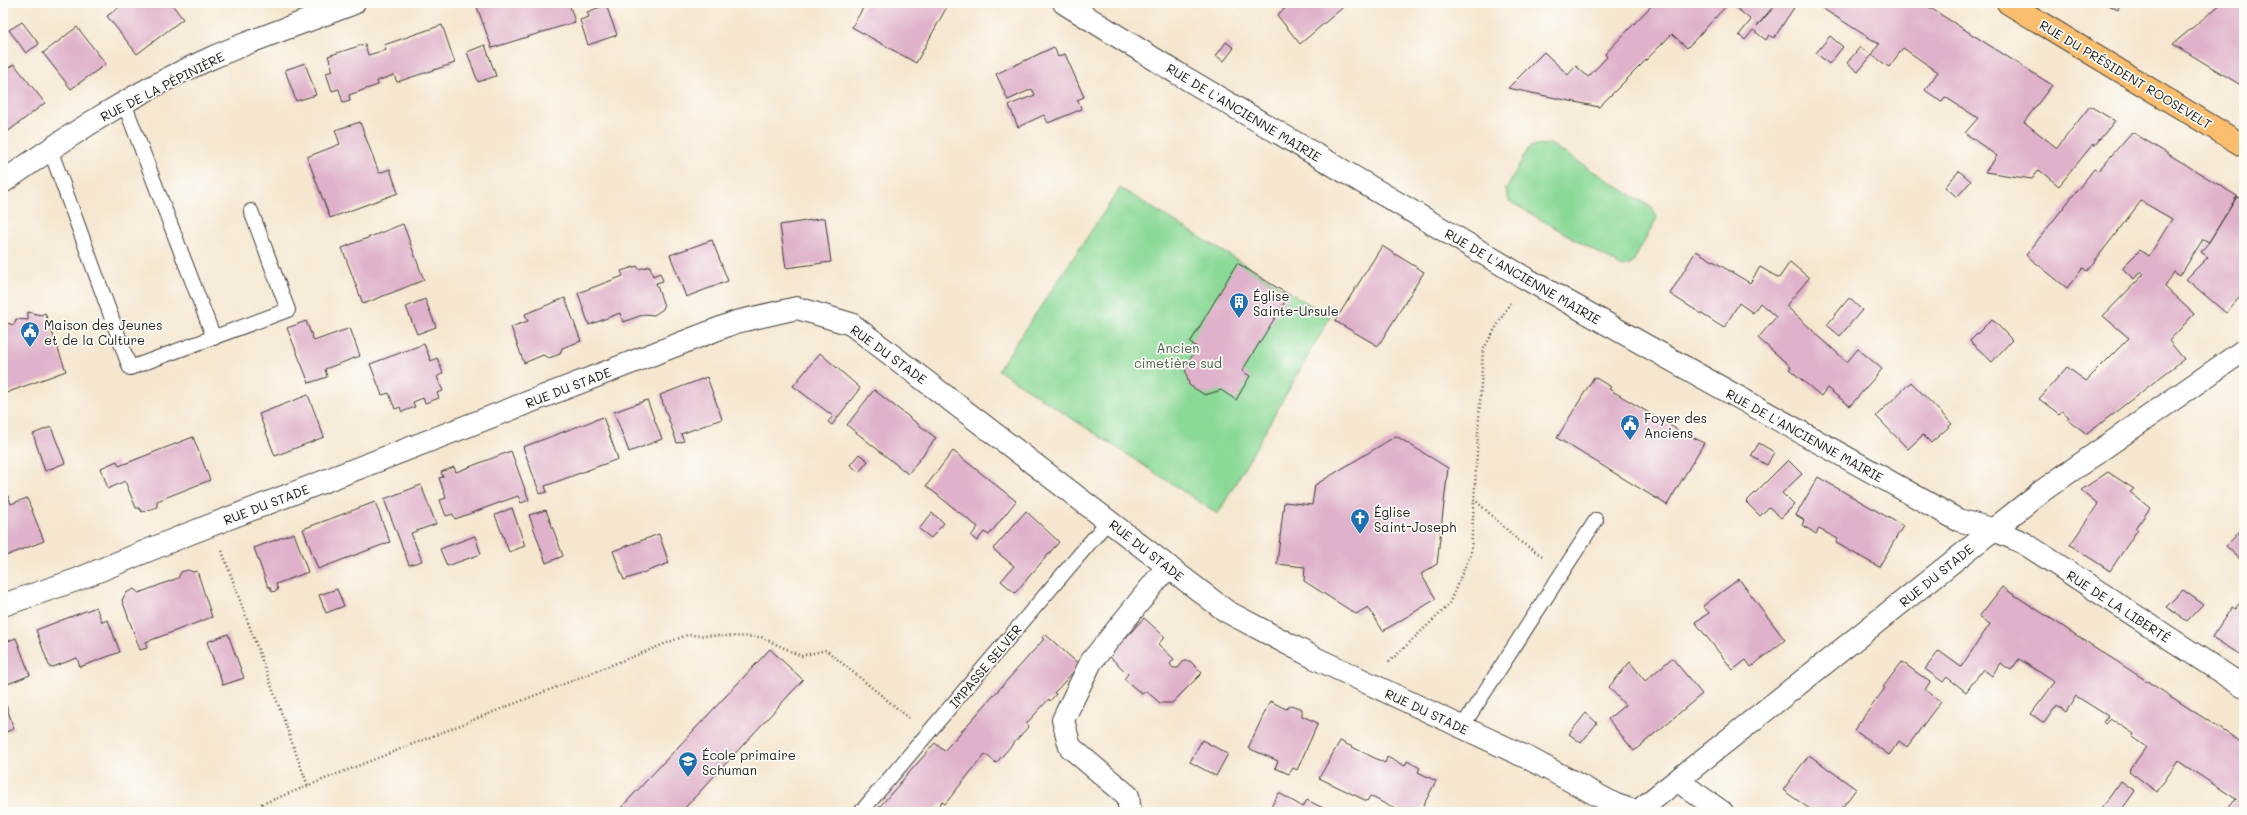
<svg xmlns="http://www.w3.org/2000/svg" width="2247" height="815" viewBox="0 0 2247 815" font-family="Mali,sans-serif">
<rect width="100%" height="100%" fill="#fdfcf7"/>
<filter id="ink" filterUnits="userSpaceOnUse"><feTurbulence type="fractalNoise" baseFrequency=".025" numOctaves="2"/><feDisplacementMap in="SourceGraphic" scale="8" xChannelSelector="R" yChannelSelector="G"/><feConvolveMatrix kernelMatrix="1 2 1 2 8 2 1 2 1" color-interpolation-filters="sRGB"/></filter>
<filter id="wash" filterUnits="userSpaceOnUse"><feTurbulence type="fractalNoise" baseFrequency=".012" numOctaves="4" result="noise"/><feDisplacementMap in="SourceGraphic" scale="16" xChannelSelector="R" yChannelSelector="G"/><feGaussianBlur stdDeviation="0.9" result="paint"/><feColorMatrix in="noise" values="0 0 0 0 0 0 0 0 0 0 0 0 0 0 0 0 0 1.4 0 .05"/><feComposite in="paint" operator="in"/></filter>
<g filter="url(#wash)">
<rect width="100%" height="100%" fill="#f5e6cf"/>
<g fill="#8bd997" stroke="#547a5a">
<polygon points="1550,144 1652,208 1657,218 1632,264 1623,267 1509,201 1506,189 1529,147"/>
<polygon points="1120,188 1330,317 1218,514 998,370"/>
</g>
<g id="blocks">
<g fill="#dfb1ca">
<polygon points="125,3 171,3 183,19 137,54 107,16"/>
<polygon points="490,3 569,3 575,22 492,48 477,7"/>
<polygon points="866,3 949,3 916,63 852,27"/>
<polygon points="1292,3 1348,3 1300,44 1277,15"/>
<polygon points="1654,3 1729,3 1687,48 1672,34 1599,107 1508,88 1544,52 1568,75 1576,66 1588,77 1607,57 1605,54"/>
<polygon points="1730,3 1776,3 1757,26 1778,3 1797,3 1774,38 1769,35 1766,40 1753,30 1745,40 1739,35 1751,20"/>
<polygon points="1814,3 1923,3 1932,9 2052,85 2024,122 2057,148 2090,106 2115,121 2094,146 2093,144 2059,186 2039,170 2032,179 1985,172 1997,156 1965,133 1978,118 1945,97 1941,102 1925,90 1938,72 1903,48 1889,67 1872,55 1879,44"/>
<polygon points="2105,3 2122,3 2118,10"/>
<polygon points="2222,3 2244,3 2244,87 2173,44"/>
<polygon points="606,5 617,35 588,45 580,20 589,17 587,12"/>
<polygon points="22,22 39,44 26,53 9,30"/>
<polygon points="442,25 455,63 397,82 394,75 377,81 378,85 349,95 350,101 343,103 339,89 332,91 326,73 333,71 328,56 365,44 368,55 386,50 384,45"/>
<polygon points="77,27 106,64 71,89 43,53"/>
<polygon points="1830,36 1843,47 1829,64 1816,53"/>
<polygon points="1226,42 1234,48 1224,61 1216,56"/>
<polygon points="485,45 496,76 478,82 467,52"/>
<polygon points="1054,47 1058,57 1065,54 1084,97 1077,100 1082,109 1048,123 1044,115 1018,127 1009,105 1035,95 1032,89 1008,100 996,74"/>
<polygon points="1860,47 1872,55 1858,72 1847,63"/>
<polygon points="305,63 316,95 296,101 285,70"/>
<polygon points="14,64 45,103 6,133 3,129 3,72"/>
<polygon points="360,122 379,173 390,169 398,193 330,218 307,157 340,144 335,130"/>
<polygon points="2132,132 2237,196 2209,242 2237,197 2244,201 2244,292 2226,313 2186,279 2208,257 2201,252 2209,242 2203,239 2180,276 2174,272 2165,287 2194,314 2169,341 2184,359 2087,434 2067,419 2069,417 2062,411 2059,414 2039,399 2067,367 2086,381 2129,338 2103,316 2144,274 2141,271 2134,279 2122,268 2140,250 2149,256 2172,219 2141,201 2087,271 2083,268 2067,288 2026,255 2094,169 2098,171"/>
<polygon points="1959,171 1971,181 1957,197 1945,187"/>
<polygon points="825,218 831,262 786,268 780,225"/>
<polygon points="403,224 424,280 363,304 342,248"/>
<polygon points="712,240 728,281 686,297 670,255"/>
<polygon points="1382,246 1424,272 1378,346 1335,321"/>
<polygon points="1696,251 1750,283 1760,267 1779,278 1790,262 1809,278 1786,306 1847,362 1858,349 1882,369 1850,406 1827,388 1821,396 1789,369 1791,367 1758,338 1776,317 1760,303 1753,313 1739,303 1724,328 1670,294"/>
<polygon points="1237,263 1289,295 1242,371 1250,376 1236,400 1221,390 1205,395 1189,385 1185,368 1197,347 1190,343"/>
<polygon points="637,266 639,269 650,266 653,276 660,273 663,281 656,283 664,306 663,309 654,315 645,314 623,322 620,313 589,325 578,293 623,276 621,271"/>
<polygon points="565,298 581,341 562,348 560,354 549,358 543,355 524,363 511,327 528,321 525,314"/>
<polygon points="1849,298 1862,310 1840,336 1827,325"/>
<polygon points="425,299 436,327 417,334 406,307"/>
<polygon points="28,312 41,315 45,313 66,371 3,394 3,322 14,325 16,319 28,320"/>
<polygon points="1992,319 2012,340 1992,362 1970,341"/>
<polygon points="306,321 314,341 350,328 360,356 325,369 327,377 309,383 287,328"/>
<polygon points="424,344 431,361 437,358 443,373 437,377 443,391 437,393 439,398 425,403 423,398 413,402 415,407 402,412 400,407 395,409 389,393 382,395 370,364"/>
<polygon points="820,353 860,388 832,425 828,422 833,416 793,386"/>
<polygon points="707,377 722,419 681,434 684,441 677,443 660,395"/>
<polygon points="1594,377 1611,387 1609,389 1686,435 1687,434 1704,443 1667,505 1557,438"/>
<polygon points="1911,382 1952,424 1931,443 1923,435 1908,449 1876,416"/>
<polygon points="874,390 936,438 908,474 847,425"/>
<polygon points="308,395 324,437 275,456 259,414"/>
<polygon points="647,400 662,439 629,452 614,412"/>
<polygon points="603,417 618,459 545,486 547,492 540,494 523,447"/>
<polygon points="51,427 65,463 45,471 33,434"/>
<polygon points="1396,436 1448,468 1437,564 1421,574 1436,599 1383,631 1368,607 1356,614 1304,581 1305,567 1277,564 1284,502 1312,505 1315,485"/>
<polygon points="193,437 210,480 157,501 157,507 142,512 139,508 136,508 125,481 108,489 101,468 117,461 119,466"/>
<polygon points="1759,443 1774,452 1767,465 1751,456"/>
<polygon points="511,451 529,500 521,503 518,496 455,519 453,514 446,516 440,500 446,498 439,478 443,477 441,472 454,467 456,472"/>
<polygon points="953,451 1016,501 989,535 984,532 977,541 971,536 978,527 926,486"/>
<polygon points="859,454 868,461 859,472 850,465"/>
<polygon points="1788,460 1802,474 1782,493 1794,505 1781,518 1769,507 1760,516 1746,502"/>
<polygon points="2108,472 2134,489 2130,492 2150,508 2136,528 2138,529 2110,571 2070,545 2098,504 2081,490"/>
<polygon points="1818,477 1903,526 1879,567 1836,543 1838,539 1819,529 1816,534 1802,525 1804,520 1796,515"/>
<polygon points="421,485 436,524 411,533 422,561 409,565 384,499"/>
<polygon points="8,496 11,504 27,498 44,541 3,557 3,497"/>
<polygon points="375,502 390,542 318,569 303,529"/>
<polygon points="512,508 525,546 509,552 495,515"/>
<polygon points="546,510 563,556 546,563 529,515"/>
<polygon points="1026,511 1059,542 1015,593 1001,581 1014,566 993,549"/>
<polygon points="932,513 944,523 931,538 919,529"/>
<polygon points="2244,527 2244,563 2226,546"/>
<polygon points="294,533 308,572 276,584 278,590 272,592 270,587 268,587 254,548"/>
<polygon points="659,534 669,563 624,580 613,551"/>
<polygon points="475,536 481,554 447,566 440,549"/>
<polygon points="188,570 193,572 197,571 212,617 146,642 147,648 140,650 122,600 126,593 134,589 139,593 157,586 178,578 181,572"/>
<polygon points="1739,579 1785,640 1751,667 1746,660 1733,670 1695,622 1709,613 1703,606"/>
<polygon points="2002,587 2244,744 2244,812 2226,811 2236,799 2178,761 2157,792 2129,771 2146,747 2132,737 2134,734 2110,718 2105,723 2103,722 2108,716 2076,696 2066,712 2057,705 2044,723 2031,714 2055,682 2019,659 2011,670 2000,663 1992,676 1983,669 1966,692 1947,677 1943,682 1925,669 1939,651 1961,667 1990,624 1979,617"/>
<polygon points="337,589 344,606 326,613 319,595"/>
<polygon points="2183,590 2203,604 2187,621 2166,607"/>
<polygon points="2241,601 2244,603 2244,657 2212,637 2232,607 2235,609"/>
<polygon points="96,607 102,622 108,620 120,652 80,667 77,658 50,668 36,630"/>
<polygon points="1144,618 1165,637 1158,644 1174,659 1170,664 1173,668 1178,668 1184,661 1190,661 1202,673 1172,703 1160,703 1146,691 1142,694 1124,679 1128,674 1109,656"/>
<polygon points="228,634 244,678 223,685 207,642"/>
<polygon points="1045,634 1082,667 1077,668 1054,693 1056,694 1050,701 1049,699 1026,724 1029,726 996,763 985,754 945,804 942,802 933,812 875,812 935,743 944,751 1044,639 1042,638"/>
<polygon points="16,638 30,675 3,686 3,643"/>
<polygon points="770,649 803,680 681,812 617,812"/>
<polygon points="1672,658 1702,694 1634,751 1608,719 1625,705 1609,687 1630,662 1645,681"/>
<polygon points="1902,662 1930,682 1925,690 1941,701 1907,747 1899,741 1889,755 1854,730 1885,688 1883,687"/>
<polygon points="1270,701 1286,709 1291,705 1302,709 1302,716 1318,723 1297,770 1293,768 1289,774 1275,768 1278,761 1248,748"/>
<polygon points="6,705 14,729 3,733 3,706"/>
<polygon points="1586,713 1597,723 1581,743 1569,734"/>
<polygon points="1202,740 1228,754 1216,776 1190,762"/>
<polygon points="1340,741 1385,763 1387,757 1405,766 1407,761 1420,768 1418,772 1436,781 1420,812 1401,812 1370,796 1367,801 1319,778"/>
<polygon points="1809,755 1856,789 1839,812 1814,812 1783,790"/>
<polygon points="2121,781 2135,791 2120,812 2099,812"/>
<polygon points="1279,793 1303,807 1307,800 1331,812 1281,812 1271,807"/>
</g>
</g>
</g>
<g filter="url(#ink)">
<use href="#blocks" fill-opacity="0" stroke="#3d3a37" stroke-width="1"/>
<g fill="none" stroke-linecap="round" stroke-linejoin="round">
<defs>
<g id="lane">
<polyline points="124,103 214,338"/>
<polyline points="50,149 130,368 288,310 251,211"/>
<polyline points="1462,727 1596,520"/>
<polyline points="861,812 1109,520"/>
</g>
<g id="street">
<polyline points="1064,3 1177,73 1525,278 1958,520 1992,529 2024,543 2244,687"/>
<path d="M3 182C68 136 136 91 209 59 256 38 306 22 354 3"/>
<polyline points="3,605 76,580 188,534 736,322 797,308 851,324 1226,611 1315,658 1530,759 1616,805 1637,812"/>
<polyline points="1678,781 1722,812"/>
<polyline points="1130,812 1128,796 1070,747 1063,720 1091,662 1168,566"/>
<polyline points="1637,812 2042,491 2244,350"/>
</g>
<polyline id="primary" points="2008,3 2244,146"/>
</defs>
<use href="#lane" stroke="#3d3a37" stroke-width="16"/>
<use href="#street" stroke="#3d3a37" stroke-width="24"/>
<use href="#primary" stroke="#3d3a37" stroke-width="24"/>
<g stroke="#3d3a37" stroke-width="2.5" stroke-dasharray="1 3" stroke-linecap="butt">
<polyline points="1474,499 1519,541 1544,557"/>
<polyline points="222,551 308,786"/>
<polyline points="1389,662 1448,606 1471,553 1483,350 1510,303"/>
<polyline points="261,812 262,804 687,635 761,637 801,656 826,650 909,718"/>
</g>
<use href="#lane" stroke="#fff" stroke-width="14"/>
<use href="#street" stroke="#fff" stroke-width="22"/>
<use href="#primary" stroke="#fbbe6e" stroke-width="22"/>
</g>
</g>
<defs>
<symbol id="building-pin" viewBox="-11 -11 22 30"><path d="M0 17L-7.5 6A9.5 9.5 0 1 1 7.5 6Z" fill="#1f6fb2" stroke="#fdfcf7"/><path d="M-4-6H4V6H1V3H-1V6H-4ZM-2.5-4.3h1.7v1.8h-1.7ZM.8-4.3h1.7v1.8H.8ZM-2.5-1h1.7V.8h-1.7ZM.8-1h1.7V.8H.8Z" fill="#fff"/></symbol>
<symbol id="civic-pin" viewBox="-11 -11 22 30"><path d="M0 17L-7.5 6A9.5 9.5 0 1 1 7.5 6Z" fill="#1f6fb2" stroke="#fdfcf7"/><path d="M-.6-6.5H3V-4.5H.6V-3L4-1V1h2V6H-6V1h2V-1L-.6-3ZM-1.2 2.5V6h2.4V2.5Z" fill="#fff"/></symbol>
<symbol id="church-pin" viewBox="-11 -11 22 30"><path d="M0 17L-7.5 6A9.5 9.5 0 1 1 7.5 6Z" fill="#1f6fb2" stroke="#fdfcf7"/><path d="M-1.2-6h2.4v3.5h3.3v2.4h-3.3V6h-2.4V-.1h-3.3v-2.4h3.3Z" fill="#fff"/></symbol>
<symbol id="school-pin" viewBox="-11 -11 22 30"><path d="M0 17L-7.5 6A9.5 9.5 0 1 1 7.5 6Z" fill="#1f6fb2" stroke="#fdfcf7"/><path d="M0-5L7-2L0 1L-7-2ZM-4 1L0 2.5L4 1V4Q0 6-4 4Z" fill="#fff"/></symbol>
</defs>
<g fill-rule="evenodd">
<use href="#building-pin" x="1228" y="291" width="22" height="30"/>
<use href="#civic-pin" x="19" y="320" width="22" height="30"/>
<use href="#civic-pin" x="1619" y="413" width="22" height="30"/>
<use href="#church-pin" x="1349" y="507" width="22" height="30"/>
<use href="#school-pin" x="677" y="750" width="22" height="30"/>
</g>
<g text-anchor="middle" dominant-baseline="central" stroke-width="3.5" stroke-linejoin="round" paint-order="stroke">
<g font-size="13" fill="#1c1c1c" stroke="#fdfcf7">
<text transform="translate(2126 74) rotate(31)">RUE DU PRÉSIDENT ROOSEVELT</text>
<text transform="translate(162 86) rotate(-27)">RUE DE LA PÉPINIÈRE</text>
<text transform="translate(1244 112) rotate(31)">RUE DE L'ANCIENNE MAIRIE</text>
<text transform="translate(1523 276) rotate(30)">RUE DE L'ANCIENNE MAIRIE</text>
<text transform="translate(889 354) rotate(36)">RUE DU STADE</text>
<text transform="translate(568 387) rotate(-21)">RUE DU STADE</text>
<text transform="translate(1805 435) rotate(29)">RUE DE L'ANCIENNE MAIRIE</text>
<text transform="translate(266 504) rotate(-21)">RUE DU STADE</text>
<text transform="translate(1147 550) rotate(38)">RUE DU STADE</text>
<text transform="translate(1936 575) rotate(-39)">RUE DU STADE</text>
<text transform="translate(2119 606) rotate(33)">RUE DE LA LIBERTÉ</text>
<text transform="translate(985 666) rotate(-50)">IMPASSE SELVER</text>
<text transform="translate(1427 711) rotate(25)">RUE DU STADE</text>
</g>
<g font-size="13" fill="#1c1c1c" stroke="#fdfcf7" text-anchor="start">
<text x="1253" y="295">Église<tspan x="1253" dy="15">Sainte-Ursule</tspan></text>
<text x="44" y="324">Maison des Jeunes<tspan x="44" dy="15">et de la Culture</tspan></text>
<text x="1644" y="417">Foyer des<tspan x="1644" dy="15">Anciens</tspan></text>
<text x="1374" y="511">Église<tspan x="1374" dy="15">Saint-Joseph</tspan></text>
<text x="702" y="754">École primaire<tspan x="702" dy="15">Schuman</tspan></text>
</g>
<g font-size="13" fill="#435e47" stroke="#fdfcf7">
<text x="1178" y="347">Ancien<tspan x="1178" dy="15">cimetière sud</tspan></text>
</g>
</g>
<rect width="2247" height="815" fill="none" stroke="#fdfcf7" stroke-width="16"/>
</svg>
